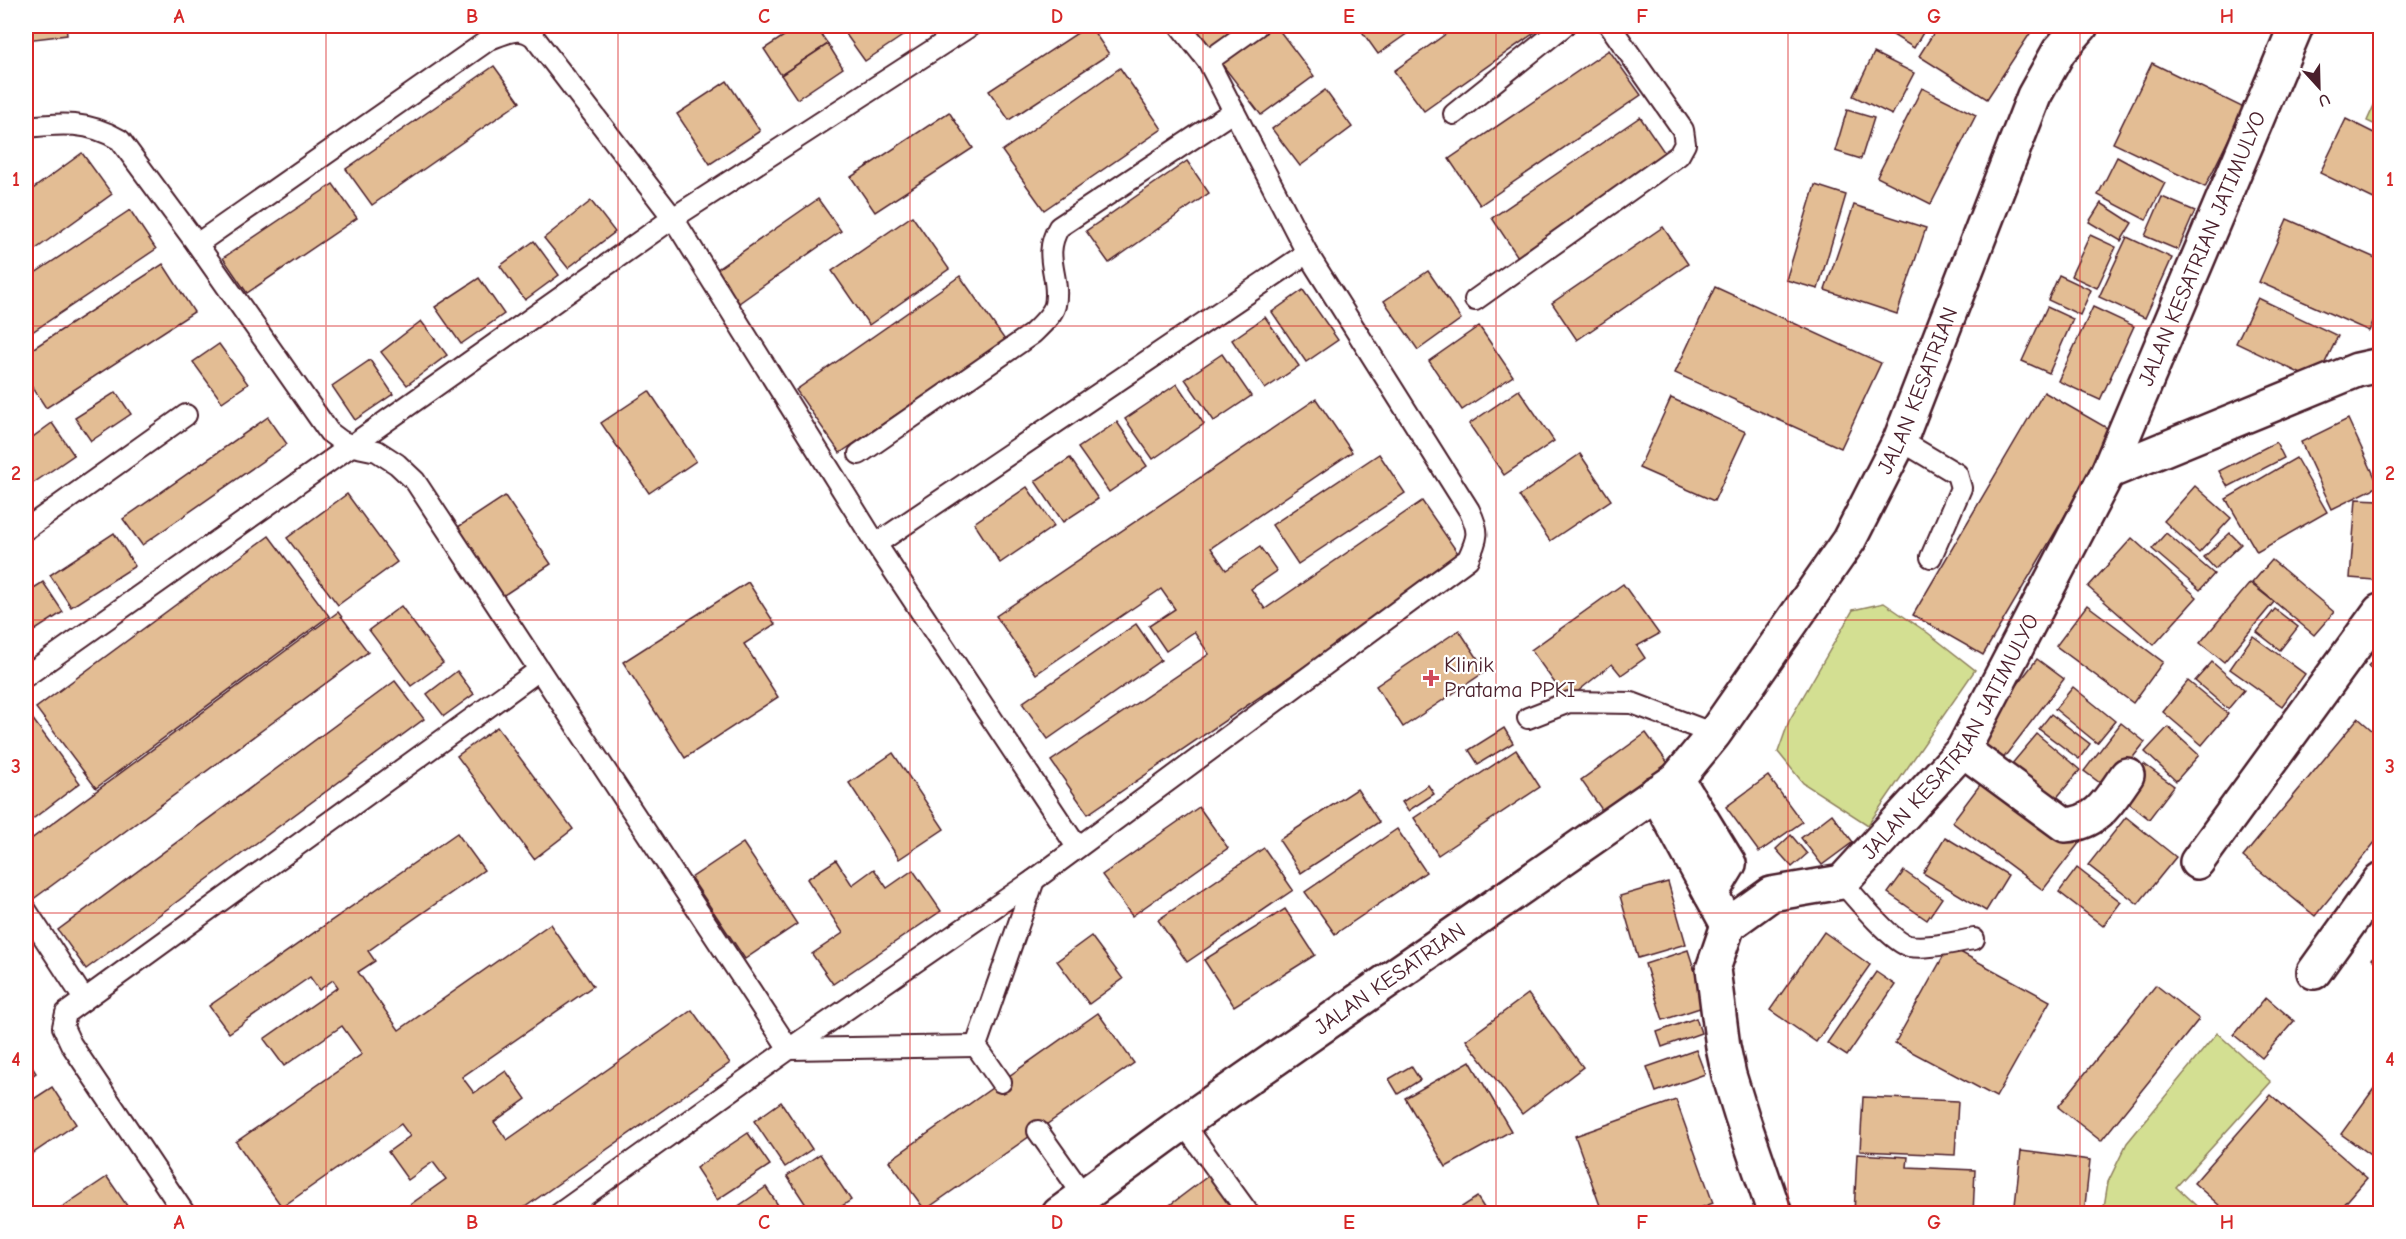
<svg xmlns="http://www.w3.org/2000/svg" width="2406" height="1239" viewBox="0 0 2406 1239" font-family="'Comic Neue',sans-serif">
<rect width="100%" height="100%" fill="#fff"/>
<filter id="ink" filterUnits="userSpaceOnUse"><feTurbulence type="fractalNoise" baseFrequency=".0167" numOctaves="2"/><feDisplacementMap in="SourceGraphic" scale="12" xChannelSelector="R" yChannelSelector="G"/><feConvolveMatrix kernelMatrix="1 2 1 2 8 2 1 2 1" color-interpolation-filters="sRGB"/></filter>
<g filter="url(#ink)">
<g fill="#d3df92" stroke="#8e7f5e" stroke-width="1.5">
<polygon points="2380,92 2380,127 2367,121"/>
<polygon points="1884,603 1928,633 1975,670 1868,825 1803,783 1778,752 1789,721 1853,610"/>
<polygon points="2217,1033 2271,1082 2176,1187 2204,1213 2103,1213 2108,1182 2127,1143"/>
</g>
<g fill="#e3bd94" stroke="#4a1f2b" stroke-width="1.5">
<polygon points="26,26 66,26 67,35 26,40"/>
<polygon points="799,26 815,26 828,44 781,75 764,49"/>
<polygon points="840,26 910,26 913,29 865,61"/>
<polygon points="1088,26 1090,26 1109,54 1009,120 989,91"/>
<polygon points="1190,26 1244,26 1209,51"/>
<polygon points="1271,26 1276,26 1314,76 1261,115 1221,63"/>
<polygon points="1358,26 1418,26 1378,54"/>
<polygon points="1457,26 1544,26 1424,111 1394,71"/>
<polygon points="1892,26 1927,26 1914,48 1888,32"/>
<polygon points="1938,26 2035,26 1987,99 1919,56"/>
<polygon points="828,44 843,68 797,99 781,75"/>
<polygon points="1609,50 1641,95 1480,205 1449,159"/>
<polygon points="1874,53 1914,73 1892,115 1853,96"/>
<polygon points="2152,63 2244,108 2205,187 2113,143"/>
<polygon points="494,66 520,102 372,205 346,169"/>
<polygon points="1120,68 1162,129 1044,210 1002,151"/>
<polygon points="727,81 760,131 710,164 677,114"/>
<polygon points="1922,88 1976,115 1931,204 1877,177"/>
<polygon points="1325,90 1352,127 1300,166 1272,129"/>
<polygon points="1847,110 1874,118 1861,159 1835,151"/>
<polygon points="949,112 973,148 875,212 851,177"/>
<polygon points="1640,117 1667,156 1518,257 1492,218"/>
<polygon points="2346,119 2380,136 2380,202 2320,173"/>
<polygon points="82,153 112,194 29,254 26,249 26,194"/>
<polygon points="2117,157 2165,183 2146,220 2098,195"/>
<polygon points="1187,161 1209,193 1109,263 1086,231"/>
<polygon points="333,184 357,218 247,293 223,258"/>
<polygon points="1815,185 1846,195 1818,289 1786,280"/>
<polygon points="2162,197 2195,211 2178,250 2145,236"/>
<polygon points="818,199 841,231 739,303 716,270"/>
<polygon points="591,201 615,232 568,268 544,238"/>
<polygon points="2101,203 2132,223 2121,241 2089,222"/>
<polygon points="1854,205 1926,228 1897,314 1825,290"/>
<polygon points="130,210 156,249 26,336 26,279"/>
<polygon points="912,216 949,269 869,325 832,271"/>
<polygon points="2287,219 2380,260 2380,306 2369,331 2259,282"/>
<polygon points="1663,227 1688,264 1577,340 1552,303"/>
<polygon points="2090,235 2116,247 2097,288 2071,276"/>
<polygon points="2127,237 2172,258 2145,318 2099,297"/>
<polygon points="534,241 559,275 525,300 500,266"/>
<polygon points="163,264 194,312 46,408 26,377 26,353"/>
<polygon points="1428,271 1461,319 1418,350 1384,301"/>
<polygon points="2059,275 2091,290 2080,315 2048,300"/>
<polygon points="960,276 1005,340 840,453 796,390"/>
<polygon points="479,278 504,314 461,344 435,307"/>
<polygon points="1715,287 1881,363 1841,448 1675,373"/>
<polygon points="1303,290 1338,340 1306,362 1272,312"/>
<polygon points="2258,298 2338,336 2316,381 2236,343"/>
<polygon points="2047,307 2073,319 2049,373 2022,361"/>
<polygon points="2093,307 2134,326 2100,400 2058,381"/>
<polygon points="1265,317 1299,366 1265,389 1232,340"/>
<polygon points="421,321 447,355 407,385 381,352"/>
<polygon points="1479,326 1513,376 1462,410 1429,361"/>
<polygon points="219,344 248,384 222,402 193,362"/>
<polygon points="1222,354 1251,396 1214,421 1185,379"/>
<polygon points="370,360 393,394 355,420 332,386"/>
<polygon points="1177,384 1204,424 1153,459 1125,419"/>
<polygon points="1519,390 1554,441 1504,475 1469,424"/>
<polygon points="649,391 696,461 649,493 601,423"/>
<polygon points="116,392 131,414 91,441 75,418"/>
<polygon points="2044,392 2114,432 1983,655 1913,615"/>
<polygon points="1671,398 1746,432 1714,501 1639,468"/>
<polygon points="1316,399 1352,452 1211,548 1226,570 1260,547 1277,571 1251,589 1265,609 1422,501 1462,559 1088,814 1051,761 1209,654 1194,632 1166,651 1149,626 1175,609 1161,589 1036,674 996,616"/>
<polygon points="268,417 287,444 142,545 123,519"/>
<polygon points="2348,419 2379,486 2332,509 2301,442"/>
<polygon points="1117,422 1147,466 1109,492 1078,448"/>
<polygon points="52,423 74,455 29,486 26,481 26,442"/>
<polygon points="2276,442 2284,458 2228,487 2219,471"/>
<polygon points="1379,454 1405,493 1298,564 1272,525"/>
<polygon points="1580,454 1611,500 1550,541 1519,496"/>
<polygon points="1070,458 1098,499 1063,522 1035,481"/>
<polygon points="2296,458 2327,512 2257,552 2226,499"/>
<polygon points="2195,486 2231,518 2199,553 2164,521"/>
<polygon points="1027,487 1054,526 1000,563 974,523"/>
<polygon points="347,494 397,562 338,605 287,538"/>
<polygon points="505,496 551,564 501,597 455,529"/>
<polygon points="2356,499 2380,500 2374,580 2350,578"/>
<polygon points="114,533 135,566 71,607 50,575"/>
<polygon points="2166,533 2214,574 2200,590 2152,549"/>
<polygon points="2230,533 2241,544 2215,569 2204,557"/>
<polygon points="269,536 329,616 96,788 36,708"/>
<polygon points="2132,538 2197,597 2154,645 2088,587"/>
<polygon points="2272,560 2334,612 2314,635 2252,583"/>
<polygon points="43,582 63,612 34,631 26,618 26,593"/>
<polygon points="748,582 775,624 744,644 778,697 685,758 623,662"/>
<polygon points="2250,583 2274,602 2224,662 2200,643"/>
<polygon points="1623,584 1659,634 1637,646 1645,658 1621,675 1612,664 1567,700 1531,650"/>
<polygon points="2087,605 2163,662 2133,703 2056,646"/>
<polygon points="401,606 443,663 411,686 369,630"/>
<polygon points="2275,609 2298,627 2280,650 2257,632"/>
<polygon points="338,612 368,652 32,900 26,892 26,843"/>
<polygon points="1136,624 1161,660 1048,739 1022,703"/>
<polygon points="1459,630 1486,671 1403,727 1376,686"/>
<polygon points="2253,636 2305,674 2282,706 2230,669"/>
<polygon points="2380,653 2380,677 2368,666"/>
<polygon points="2037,659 2064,679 1999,764 1972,744"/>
<polygon points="2212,662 2244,690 2228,709 2195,681"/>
<polygon points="457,671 474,694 444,716 427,694"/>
<polygon points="395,681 424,719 86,969 58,930"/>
<polygon points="2188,681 2228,714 2202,745 2163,712"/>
<polygon points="2073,687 2115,721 2097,743 2055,709"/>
<polygon points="26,710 80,783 26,824"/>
<polygon points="2051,714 2090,744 2079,759 2039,729"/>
<polygon points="2358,718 2380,737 2380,836 2315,916 2243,857"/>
<polygon points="2121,723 2145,742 2108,789 2084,771"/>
<polygon points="497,727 573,829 534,859 457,756"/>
<polygon points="2168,727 2199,755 2176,781 2145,752"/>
<polygon points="1504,728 1513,743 1478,764 1469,750"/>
<polygon points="1646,733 1673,770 1607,817 1581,780"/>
<polygon points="2037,734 2080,770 2048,808 2005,772"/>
<polygon points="1516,750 1540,787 1438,855 1414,818"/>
<polygon points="893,753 944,829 899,859 849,783"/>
<polygon points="2144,764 2174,786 2149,819 2120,796"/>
<polygon points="1988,774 2080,842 2043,890 1952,822"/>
<polygon points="1768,776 1802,822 1759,852 1726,807"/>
<polygon points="1428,785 1434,794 1408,811 1402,802"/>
<polygon points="1357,789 1379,822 1301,873 1279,840"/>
<polygon points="1199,807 1228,848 1132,916 1102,875"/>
<polygon points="1832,814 1853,842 1822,865 1801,838"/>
<polygon points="2126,817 2176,857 2138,904 2088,865"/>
<polygon points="1397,829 1426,872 1335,934 1305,892"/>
<polygon points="457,833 484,870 368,951 375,961 358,972 399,1030 550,924 593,986 462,1077 474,1093 506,1071 526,1099 494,1122 507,1140 692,1010 730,1063 515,1214 397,1214 446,1179 433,1162 408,1180 388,1152 410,1136 401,1124 282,1207 236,1142 362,1054 342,1026 284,1066 264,1039 338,987 333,980 319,990 310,977 229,1033 209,1006"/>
<polygon points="1791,835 1807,854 1792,867 1776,849"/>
<polygon points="1945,837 2008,875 1986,911 1923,873"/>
<polygon points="743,843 797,924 745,959 691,878"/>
<polygon points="1264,848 1293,890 1187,962 1158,920"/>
<polygon points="836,860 852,885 874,869 887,888 913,870 941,911 833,984 812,954 843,933 807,879"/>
<polygon points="2077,868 2121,902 2103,926 2059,892"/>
<polygon points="1904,871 1942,898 1927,920 1888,893"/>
<polygon points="1668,882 1686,944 1638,958 1620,896"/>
<polygon points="1285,909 1315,955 1234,1006 1204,960"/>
<polygon points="1824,932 1870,965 1816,1042 1770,1010"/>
<polygon points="1091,936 1123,979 1089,1004 1057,961"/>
<polygon points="1949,946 2050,1001 1996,1097 1895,1043"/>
<polygon points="2380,948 2380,965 2372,959"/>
<polygon points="1688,950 1706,1006 1663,1020 1645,964"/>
<polygon points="1876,972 1895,985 1847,1056 1827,1043"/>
<polygon points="2156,985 2199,1019 2101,1141 2058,1107"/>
<polygon points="1528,994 1583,1067 1522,1114 1466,1040"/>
<polygon points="2266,997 2294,1021 2262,1058 2234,1035"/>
<polygon points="1098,1013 1134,1063 925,1210 889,1161"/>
<polygon points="1696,1018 1701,1033 1662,1047 1657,1032"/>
<polygon points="1696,1050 1705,1074 1656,1092 1647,1067"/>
<polygon points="26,1058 36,1073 26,1080"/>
<polygon points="1470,1061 1511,1131 1446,1167 1405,1098"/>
<polygon points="1411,1066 1420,1080 1398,1094 1389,1079"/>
<polygon points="2378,1083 2380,1085 2380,1162 2341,1134"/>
<polygon points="52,1087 76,1124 26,1158 26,1104"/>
<polygon points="2271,1095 2367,1178 2336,1214 2229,1214 2194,1183"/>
<polygon points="1863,1097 1958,1101 1955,1155 1860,1151"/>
<polygon points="1676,1100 1713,1203 1685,1214 1603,1214 1575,1136"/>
<polygon points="781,1102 812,1149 785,1167 754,1121"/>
<polygon points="748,1133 770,1165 717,1200 696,1168"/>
<polygon points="2021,1151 2090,1160 2084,1214 2014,1214"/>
<polygon points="820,1154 851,1200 830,1214 812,1214 787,1176"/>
<polygon points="1857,1154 1908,1157 1907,1167 1975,1170 1973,1214 1854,1214"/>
<polygon points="1212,1173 1242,1214 1158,1214"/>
<polygon points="107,1177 132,1213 52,1214"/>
<polygon points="766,1187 784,1214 727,1214"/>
<polygon points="1477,1197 1488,1214 1451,1214"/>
</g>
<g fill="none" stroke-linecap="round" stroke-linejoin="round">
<defs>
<g id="lane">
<polyline points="1208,61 1257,26"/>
<polyline points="1454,114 1564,26"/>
<path d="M26 127C61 123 89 121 120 140L197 244 329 432 341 441 353 446 377 451 397 464 415 481 789 1049 1034 880 1468 559C1478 537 1480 532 1469 510L1307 253 1208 61 1180 26"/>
<path d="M197 244 490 39C505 33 520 25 534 37L673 218 876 544 1077 847"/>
<polyline points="1475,300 1679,155 1685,144 1683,130 1610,26"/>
<polyline points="1900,440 1957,474 1961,488 1931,557"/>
<path d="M859 454 1032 334C1040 326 1052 316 1055 305 1061 276 1041 257 1059 227L1234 111"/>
<polyline points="26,529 186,415"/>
<polyline points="876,544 1307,253"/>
<polyline points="26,676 673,218 970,26"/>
<polyline points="1528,718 1569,702 1632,703 1714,734"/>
<path d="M1842 882C1854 896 1893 943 1909 946 1929 949 1954 942 1974 939"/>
<polyline points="26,910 84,999"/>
<polyline points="1001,1082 976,1046 1034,880"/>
<polyline points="1183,1123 1249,1214"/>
<polyline points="1038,1131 1084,1196"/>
<polyline points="185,1214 71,1044 63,1027 66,1013 539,670"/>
<polyline points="559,1214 789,1049 976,1046"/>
</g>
<g id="street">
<polyline points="2108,472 2357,370 2380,365"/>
<path d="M1963 750 2065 825C2099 823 2109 800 2127 775"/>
<path id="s1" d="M1677 779 1729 864 1711 894 1728 925 1771 894 1842 882 1963 750 2108 472 2296 26"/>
<polyline points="1656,793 1711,894"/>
<polyline points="2197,862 2380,611"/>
<polyline points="1728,925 1713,969 1723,1047 1729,1075 1742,1117 1775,1214"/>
<polyline points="2314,972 2380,880"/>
<path id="s2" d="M1059 1214 1183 1123 1677 779 1714 734 1849 540 1900 440 2034 96 2059 51 2081 26"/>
</g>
</defs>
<use href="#lane" stroke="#4a1f2b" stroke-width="24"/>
<use href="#street" stroke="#4a1f2b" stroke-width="38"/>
<use href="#lane" stroke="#fff" stroke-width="20"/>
<use href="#street" stroke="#fff" stroke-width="33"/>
</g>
</g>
<path fill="none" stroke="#d62828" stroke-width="1.5" stroke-opacity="0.55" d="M326 26V1214M618 26V1214M910 26V1214M1203 26V1214M1496 26V1214M1788 26V1214M2080 26V1214M26 326H2380M26 620H2380M26 913H2380"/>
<path fill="#d1495b" stroke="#fff" stroke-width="2" d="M1428 669h6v6h6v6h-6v6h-6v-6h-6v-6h6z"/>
<g text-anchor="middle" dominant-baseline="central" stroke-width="4.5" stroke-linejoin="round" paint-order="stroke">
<g font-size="22" fill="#4a1f2b" stroke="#fff">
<text stroke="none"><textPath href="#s1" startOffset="1030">JALAN KESATRIAN JATIMULYO</textPath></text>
<text stroke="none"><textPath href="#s2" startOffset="1215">JALAN KESATRIAN</textPath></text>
<text stroke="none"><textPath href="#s1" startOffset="478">JALAN KESATRIAN JATIMULYO</textPath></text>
<text stroke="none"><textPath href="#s2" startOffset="406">JALAN KESATRIAN</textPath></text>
</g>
<g font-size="22" fill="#4a1f2b" stroke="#fff" text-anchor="start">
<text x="1444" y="665">Klinik<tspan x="1444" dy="25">Pratama PPKI</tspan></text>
</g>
</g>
<rect width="2406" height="1239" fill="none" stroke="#fff" stroke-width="66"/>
<g transform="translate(2319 87) rotate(158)" stroke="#ffffff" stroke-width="4.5" paint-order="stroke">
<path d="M0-4.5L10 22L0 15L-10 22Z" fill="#4a1f2b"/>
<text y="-9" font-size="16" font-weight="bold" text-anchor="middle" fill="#4a1f2b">U</text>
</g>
<rect x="33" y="33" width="2340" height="1173" fill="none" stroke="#d62828" stroke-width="2"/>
<g font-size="20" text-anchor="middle" font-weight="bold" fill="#d62828">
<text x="179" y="23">A</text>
<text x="472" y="23">B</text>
<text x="764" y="23">C</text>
<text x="1057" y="23">D</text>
<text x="1349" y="23">E</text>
<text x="1642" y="23">F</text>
<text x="1934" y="23">G</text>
<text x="2227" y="23">H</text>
<text x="16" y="186">1</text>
<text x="2390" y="186">1</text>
<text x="16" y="480">2</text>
<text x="2390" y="480">2</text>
<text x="16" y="773">3</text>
<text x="2390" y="773">3</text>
<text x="16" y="1066">4</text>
<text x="2390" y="1066">4</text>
<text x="179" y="1229">A</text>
<text x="472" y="1229">B</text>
<text x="764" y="1229">C</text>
<text x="1057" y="1229">D</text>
<text x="1349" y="1229">E</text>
<text x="1642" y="1229">F</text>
<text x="1934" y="1229">G</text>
<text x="2227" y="1229">H</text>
</g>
</svg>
